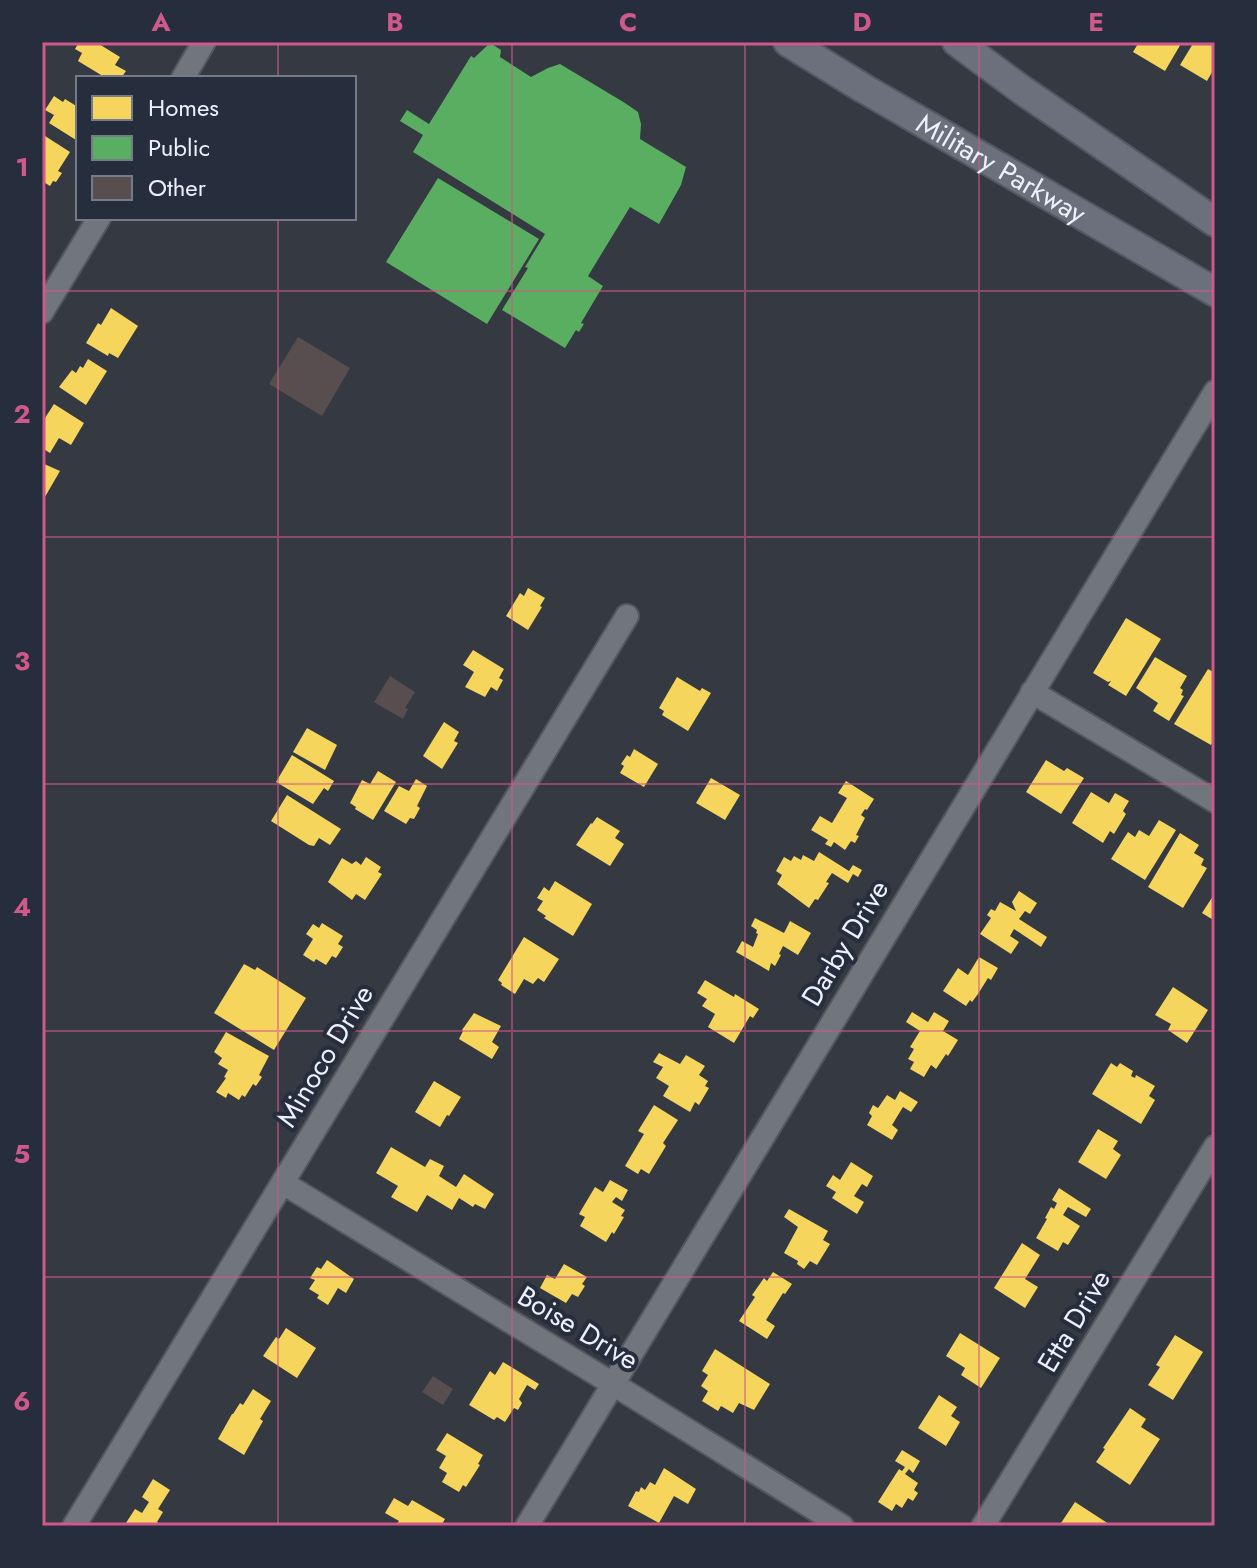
<svg xmlns="http://www.w3.org/2000/svg" width="1257" height="1568" viewBox="0 0 1257 1568" font-family="Jost,sans-serif">
<rect width="100%" height="100%" fill="#353942"/>
<g fill="#f6d55c">
<polygon points="79,42 100,42 99,44 120,57 115,65 126,71 121,78 106,78 78,61 82,53 75,49"/>
<polygon points="1139,42 1182,42 1165,71 1133,52"/>
<polygon points="1194,42 1215,42 1215,67 1207,81 1180,65"/>
<polygon points="54,96 63,102 65,99 78,107 78,136 76,140 49,123 54,115 45,110"/>
<polygon points="42,134 70,152 58,171 62,173 56,182 53,181 50,186 42,181"/>
<polygon points="111,308 138,326 118,358 109,353 108,356 86,343 98,323 101,325"/>
<polygon points="88,359 107,371 86,405 59,387 72,370 76,373 80,366 83,368"/>
<polygon points="54,404 84,423 71,445 59,438 50,453 42,448 42,420 43,421"/>
<polygon points="42,463 60,471 42,502"/>
<polygon points="528,588 545,598 540,606 542,607 528,630 506,616 520,593 524,596"/>
<polygon points="1126,618 1161,639 1126,696 1108,685 1111,681 1108,682 1093,673"/>
<polygon points="473,650 504,669 499,678 503,680 497,691 491,687 485,697 465,687 474,672 463,665"/>
<polygon points="1155,657 1187,676 1180,688 1183,690 1181,695 1184,696 1169,721 1153,711 1158,703 1136,688"/>
<polygon points="1208,669 1215,673 1215,738 1211,745 1174,724"/>
<polygon points="677,677 700,691 702,688 711,693 688,731 662,715 664,711 659,708"/>
<polygon points="444,722 459,732 454,741 458,743 442,769 423,756"/>
<polygon points="307,728 337,745 325,770 293,752"/>
<polygon points="634,749 658,764 644,787 620,773 624,766 621,764 627,755 630,757"/>
<polygon points="292,755 334,781 328,791 324,788 313,804 276,782"/>
<polygon points="1046,760 1064,771 1067,768 1084,778 1061,814 1026,792"/>
<polygon points="378,771 396,782 373,820 355,809 356,807 350,803 362,780 370,784"/>
<polygon points="711,778 740,795 725,820 696,803"/>
<polygon points="416,779 427,786 417,806 420,808 414,819 410,818 406,824 384,811 399,786 409,791"/>
<polygon points="846,781 874,799 867,810 865,809 861,815 865,818 856,835 859,836 855,843 851,841 845,850 834,842 831,847 825,844 828,840 811,830 820,816 832,823 847,798 838,793"/>
<polygon points="1091,792 1109,803 1115,793 1129,801 1123,811 1126,814 1114,834 1110,831 1103,843 1072,823"/>
<polygon points="287,795 341,829 330,845 319,838 314,846 309,845 271,821"/>
<polygon points="597,817 620,831 615,838 624,844 610,866 576,845 591,823 592,824"/>
<polygon points="1159,820 1176,830 1145,880 1111,859 1128,832 1135,837 1139,830 1149,836"/>
<polygon points="1180,833 1199,845 1194,853 1204,859 1201,865 1207,868 1183,908 1148,887"/>
<polygon points="819,852 849,871 853,865 862,870 858,877 853,874 848,883 832,873 826,882 829,883 818,900 815,899 809,908 777,884 782,875 776,871 784,857 791,861 794,856 801,860 803,855 814,861"/>
<polygon points="366,857 381,867 378,872 382,874 365,900 356,894 352,900 328,882 342,858 352,864 356,861 361,865"/>
<polygon points="555,881 592,904 573,936 544,918 546,916 537,910 543,901 537,898 544,887 549,891"/>
<polygon points="1019,891 1037,903 1030,914 1025,911 1019,919 1047,937 1041,947 1014,929 1010,936 1019,942 1011,954 980,934 991,918 987,915 991,909 995,911 1000,902 1016,911 1012,902"/>
<polygon points="1215,893 1215,921 1202,913"/>
<polygon points="755,918 784,933 790,921 811,933 798,955 783,946 779,954 781,955 775,966 771,963 769,971 736,952 742,941 753,947 758,934 756,933 757,930 751,926"/>
<polygon points="322,923 343,936 338,944 343,947 336,958 332,956 326,965 316,959 314,962 303,955 313,939 306,934 313,924 319,928"/>
<polygon points="524,937 559,959 544,982 538,978 533,984 524,979 515,994 501,985 502,983 498,980"/>
<polygon points="979,957 998,968 991,980 988,978 978,994 972,1002 970,1000 966,1006 943,991 958,968 968,975"/>
<polygon points="244,964 255,970 257,967 306,998 274,1050 214,1013"/>
<polygon points="705,980 734,997 735,994 759,1009 753,1018 750,1016 734,1043 708,1027 715,1014 702,1006 707,999 697,993"/>
<polygon points="1173,987 1208,1010 1187,1043 1168,1030 1171,1024 1155,1015"/>
<polygon points="912,1012 928,1022 934,1012 949,1021 943,1031 958,1040 948,1056 946,1054 936,1069 931,1065 924,1077 910,1069 914,1062 908,1059 914,1049 910,1047 920,1031 906,1022"/>
<polygon points="474,1013 501,1026 492,1042 499,1047 492,1059 459,1039 463,1031 462,1030"/>
<polygon points="226,1032 269,1056 259,1075 262,1077 256,1086 253,1084 245,1097 242,1095 239,1100 228,1093 226,1098 216,1092 226,1078 224,1077 228,1070 218,1064 222,1058 214,1052"/>
<polygon points="659,1053 680,1064 686,1055 705,1066 699,1075 708,1081 705,1086 709,1088 699,1105 695,1102 690,1112 663,1096 669,1086 656,1078 663,1067 653,1062"/>
<polygon points="1111,1063 1117,1067 1120,1063 1133,1071 1131,1076 1135,1078 1136,1075 1155,1086 1149,1096 1155,1100 1141,1124 1092,1094"/>
<polygon points="434,1081 461,1097 449,1116 447,1115 440,1127 415,1112"/>
<polygon points="900,1091 918,1102 911,1112 903,1107 892,1125 898,1130 892,1140 867,1125 872,1116 869,1113 873,1105 878,1108 887,1095 895,1100"/>
<polygon points="654,1105 678,1120 663,1143 666,1146 649,1174 641,1169 638,1174 625,1166 644,1134 638,1131"/>
<polygon points="1098,1129 1118,1141 1113,1149 1121,1155 1106,1179 1078,1162"/>
<polygon points="391,1147 425,1167 430,1159 444,1166 439,1176 456,1187 464,1174 494,1194 485,1209 475,1204 473,1207 459,1198 452,1210 427,1195 417,1212 391,1197 398,1186 376,1173"/>
<polygon points="851,1162 873,1176 867,1187 862,1184 854,1196 864,1202 857,1214 832,1198 836,1192 826,1186 833,1175 840,1180"/>
<polygon points="610,1180 628,1190 622,1201 616,1197 612,1202 625,1210 621,1216 624,1217 614,1234 612,1232 606,1242 580,1226 585,1217 579,1214 595,1187 603,1192"/>
<polygon points="1059,1188 1091,1209 1086,1217 1068,1207 1063,1215 1080,1226 1068,1245 1063,1242 1058,1251 1036,1238 1047,1219 1045,1218 1051,1207 1054,1209 1057,1203 1052,1200"/>
<polygon points="789,1209 828,1231 823,1240 830,1244 817,1265 810,1261 804,1269 797,1264 798,1261 784,1253 798,1227 784,1217"/>
<polygon points="1022,1243 1040,1255 1025,1279 1038,1287 1025,1308 994,1288"/>
<polygon points="327,1260 354,1279 346,1293 338,1288 328,1305 317,1298 319,1295 309,1289 315,1280 310,1278 317,1267 321,1269"/>
<polygon points="564,1264 587,1277 582,1284 585,1286 578,1297 572,1294 566,1303 540,1288 547,1275 555,1279"/>
<polygon points="773,1272 792,1284 785,1294 783,1293 766,1320 775,1326 767,1339 739,1321 755,1297 752,1295 764,1278 767,1281"/>
<polygon points="286,1328 316,1348 297,1378 263,1356 276,1337 279,1339"/>
<polygon points="960,1333 1000,1358 981,1388 961,1375 965,1368 946,1356"/>
<polygon points="1175,1335 1203,1352 1173,1400 1148,1385 1160,1367 1156,1365"/>
<polygon points="715,1349 770,1384 754,1410 739,1403 733,1413 721,1406 718,1411 702,1401 708,1391 701,1386 708,1375 702,1371"/>
<polygon points="503,1362 539,1384 535,1390 527,1385 519,1399 522,1403 518,1410 514,1408 505,1422 497,1417 494,1420 469,1405 490,1371 495,1375"/>
<polygon points="253,1389 271,1401 260,1419 263,1421 244,1455 218,1439 232,1414 233,1414 240,1403 243,1405"/>
<polygon points="939,1395 957,1407 951,1416 960,1422 946,1446 918,1428"/>
<polygon points="1130,1408 1146,1419 1141,1427 1160,1439 1130,1485 1096,1462 1105,1449 1103,1448"/>
<polygon points="447,1433 483,1455 478,1464 480,1465 466,1487 463,1485 459,1492 442,1482 447,1473 439,1468 446,1456 436,1450"/>
<polygon points="902,1450 920,1461 913,1473 909,1469 905,1474 918,1483 914,1490 918,1493 913,1501 908,1498 902,1508 896,1504 892,1511 878,1502 899,1469 902,1471 905,1467 895,1461"/>
<polygon points="664,1468 696,1489 688,1504 674,1496 659,1523 628,1506 636,1491 639,1492 641,1487 645,1490 650,1482 655,1485"/>
<polygon points="153,1479 170,1490 158,1509 163,1512 157,1522 163,1526 124,1526 135,1509 142,1513 149,1502 142,1497"/>
<polygon points="394,1498 408,1506 412,1500 445,1519 441,1526 399,1526 396,1525 399,1521 385,1513"/>
<polygon points="1075,1502 1112,1526 1059,1526"/>
</g>
<g fill="#5aae61">
<polygon points="490,43 501,50 500,57 531,77 548,68 560,64 625,103 638,112 641,124 640,139 686,167 681,185 659,224 630,207 588,276 603,286 581,323 584,324 579,332 576,330 565,348 502,310 528,268 525,267 545,234 413,152 423,135 400,121 407,110 429,124 471,56 474,58"/>
<polygon points="438,178 539,239 487,324 386,262"/>
</g>
<g fill="#584d4f">
<polygon points="298,337 350,368 322,416 269,384"/>
<polygon points="390,676 415,692 405,708 408,709 403,719 374,702"/>
<polygon points="433,1376 453,1389 443,1405 422,1392"/>
</g>
<g fill="none" stroke-linecap="round" stroke-linejoin="round">
<defs>
<g id="minor">
<polyline points="183,78 204,42"/>
<polyline points="42,312 99,218"/>
<polyline points="1032,692 1215,801"/>
<polyline points="283,1183 613,1384 842,1526"/>
<polyline points="74,1526 627,616"/>
<polyline points="527,1526 1215,392"/>
<polyline points="983,1526 1215,1147"/>
</g>
<g id="major">
<path id="s1" d="M788 42 863 88 1215 292"/>
<polyline points="957,42 1022,90 1215,222"/>
</g>
</defs>
<use href="#minor" stroke="#54575f" stroke-width="26"/>
<use href="#major" stroke="#54575f" stroke-width="32"/>
<use href="#minor" stroke="#71757c" stroke-width="22"/>
<use href="#major" stroke="#6c707c" stroke-width="28"/>
</g>
<path fill="none" stroke="#cf598b" stroke-width="2" stroke-opacity="0.55" d="M278 42V78M512 42V1526M745 42V1526M979 42V1526M278 218V1526M42 291H1215M42 537H1215M42 784H1215M42 1031H1215M42 1277H1215"/>
<g text-anchor="middle" dominant-baseline="central" stroke-width="8" stroke-linejoin="round" paint-order="stroke">
<g font-size="28" fill="#ecf1fb" stroke="#262d3c">
<text stroke="none"><textPath href="#s1" startOffset="248">Military Parkway</textPath></text>
<text transform="translate(845 943) rotate(-59)">Darby Drive</text>
<text transform="translate(325 1056) rotate(-59)">Minoco Drive</text>
<text transform="translate(1074 1321) rotate(-59)">Etta Drive</text>
<text transform="translate(578 1328) rotate(31)">Boise Drive</text>
</g>
</g>
<rect width="1257" height="1568" fill="none" stroke="#262d3c" stroke-width="88"/>
<rect x="76" y="76" width="280" height="144" fill="#262d3c" stroke="#757b88" stroke-width="2"/>
<rect x="92" y="96" width="40" height="24" fill="#f6d55c" stroke="#757b88" stroke-width="2"/>
<text x="148" y="116" font-size="24" fill="#ecf1fb">Homes</text>
<rect x="92" y="136" width="40" height="24" fill="#5aae61" stroke="#757b88" stroke-width="2"/>
<text x="148" y="156" font-size="24" fill="#ecf1fb">Public</text>
<rect x="92" y="176" width="40" height="24" fill="#584d4f" stroke="#757b88" stroke-width="2"/>
<text x="148" y="196" font-size="24" fill="#ecf1fb">Other</text>
<rect x="44" y="44" width="1169" height="1480" fill="none" stroke="#cf598b" stroke-width="3"/>
<g font-size="26" text-anchor="middle" font-weight="bold" fill="#cf598b">
<text x="161" y="31">A</text>
<text x="395" y="31">B</text>
<text x="628" y="31">C</text>
<text x="862" y="31">D</text>
<text x="1096" y="31">E</text>
<text x="22" y="176">1</text>
<text x="22" y="423">2</text>
<text x="22" y="670">3</text>
<text x="22" y="916">4</text>
<text x="22" y="1163">5</text>
<text x="22" y="1410">6</text>
</g>
</svg>
